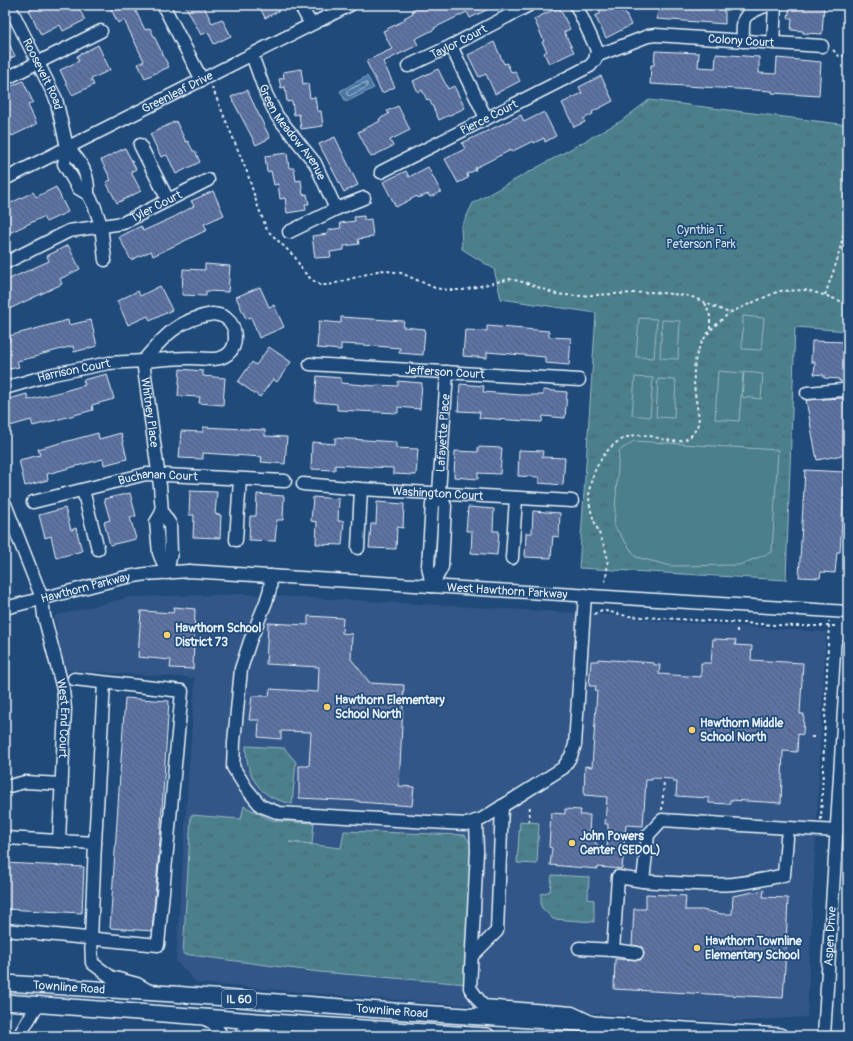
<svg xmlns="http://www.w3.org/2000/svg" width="853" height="1041" viewBox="0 0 853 1041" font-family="Pangolin,sans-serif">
<defs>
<pattern id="park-tufts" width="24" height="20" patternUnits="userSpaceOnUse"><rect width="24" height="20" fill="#4c7f8c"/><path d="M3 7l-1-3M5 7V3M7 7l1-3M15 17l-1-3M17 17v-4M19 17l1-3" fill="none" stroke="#49666e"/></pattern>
<pattern id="water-waves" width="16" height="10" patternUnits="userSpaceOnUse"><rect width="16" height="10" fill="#4b79a7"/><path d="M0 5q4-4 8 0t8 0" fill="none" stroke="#49637d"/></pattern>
<pattern id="building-back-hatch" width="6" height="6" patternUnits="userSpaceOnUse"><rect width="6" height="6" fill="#5d73a4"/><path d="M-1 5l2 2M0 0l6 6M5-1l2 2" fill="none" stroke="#525e77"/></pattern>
</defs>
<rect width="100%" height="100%" fill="#1f4a7a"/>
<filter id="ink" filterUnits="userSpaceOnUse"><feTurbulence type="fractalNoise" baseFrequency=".025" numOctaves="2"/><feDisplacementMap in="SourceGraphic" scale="8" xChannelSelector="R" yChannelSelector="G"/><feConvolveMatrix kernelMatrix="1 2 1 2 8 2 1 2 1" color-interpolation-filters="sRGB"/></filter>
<g filter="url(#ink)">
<g fill="#325687">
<polygon points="245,594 612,615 658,621 826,632 807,1017 731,1022 420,1002 197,983 176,961 195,678 65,670 54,616 130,597"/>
<polygon points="74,1028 193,1036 73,1036"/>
</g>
<g fill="url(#park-tufts)" stroke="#9ab8c2">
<polygon points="649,100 848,125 848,331 795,327 786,580 579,568 596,313 501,299 494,269 462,249 461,228 473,203 621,121"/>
<path d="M246 746 284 748 296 762 292 804C285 802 277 800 271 797 252 786 246 766 246 746Z"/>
<polygon points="244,806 265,817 275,821 314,823 312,844 289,842 341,848 344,831 465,835 474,850 468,984 319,972 183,954 191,815 241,819"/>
<polygon points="520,821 539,823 537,864 517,863"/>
<polygon points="552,875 589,877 588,899 594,900 594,922 553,919 541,907 541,894 550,891"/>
</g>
<g fill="#4c7f8c" stroke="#9ab8c2">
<polygon points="743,316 764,318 761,350 742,349"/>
<polygon points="639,318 657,319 654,358 636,357"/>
<polygon points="662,320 680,321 678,359 660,358"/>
<polygon points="718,371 743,373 739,421 715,419"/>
<polygon points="744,372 763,374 761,399 742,397"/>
<polygon points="635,377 653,378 650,417 632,415"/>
<polygon points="658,379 676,380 674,418 656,417"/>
<polygon points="634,441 778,450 772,552 739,565 671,566 636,557 614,526 619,451"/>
</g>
<polygon fill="url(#water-waves)" stroke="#8aa9c7" points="367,76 374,88 346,102 340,91"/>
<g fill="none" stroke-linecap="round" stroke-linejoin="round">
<polygon stroke="#a9c1d8" stroke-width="1" points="364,83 367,83 367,87 349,96 347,95 347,91"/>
</g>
<g fill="url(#building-back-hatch)" stroke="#e8f1f8">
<polygon points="40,5 77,5 85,20 63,31 60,25 41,35 29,10"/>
<polygon points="109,5 133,5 145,30 150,28 169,67 145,78 138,64 144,61 124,20 118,23"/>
<polygon points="185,5 203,5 212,23 222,19 231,36 214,44 208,32 201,35"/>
<polygon points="259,5 276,5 279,11 265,18"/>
<polygon points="422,5 497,5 470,18 467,12 434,28 435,29 415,39 418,45 383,62 395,87 382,93 366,61 392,49 383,31 405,20 404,18 413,13 412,10"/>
<polygon points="597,5 618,5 622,13 625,12 631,25 606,38 595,16 601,13"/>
<polygon points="658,5 724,5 724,12 725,12 725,24 657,19"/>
<polygon points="790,5 824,5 822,34 803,33 803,31 791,30 792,18 788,18"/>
<polygon points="559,7 570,29 564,32 574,52 549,64 544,53 547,51 542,42 544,41 534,19"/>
<polygon points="5,35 15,56 5,61"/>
<polygon points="494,42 504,64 507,63 511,72 515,71 520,81 495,94 486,74 479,77 468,55"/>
<polygon points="98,45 110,70 91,79 94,85 72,95 60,70 79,61 77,56"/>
<polygon points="655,51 699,53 698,67 715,68 716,54 759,57 759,73 776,74 777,58 821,62 819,96 772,93 772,91 650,84 651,65 654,65"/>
<polygon points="301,69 303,84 308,83 310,98 315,97 317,111 321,111 323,126 301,129 299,114 294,115 292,101 287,102 285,87 281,88 279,79 284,78 283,72"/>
<polygon points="438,69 448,89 454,86 465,108 439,120 429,99 427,100 422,90 418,92 413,81"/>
<polygon points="601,76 613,101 592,112 593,114 583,119 585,122 574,127 562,103 582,93 579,87"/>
<polygon points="23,81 33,102 28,105 37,124 12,136 5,121 5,89"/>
<polygon points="247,90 270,138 256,145 231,97"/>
<polygon points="398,106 410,130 390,140 393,146 371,157 358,132 380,121 379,119 389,114 387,111"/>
<polygon points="544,112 556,136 545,142 544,138 534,143 533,141 511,152 511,150 475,168 476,170 467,174 468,178 458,183 445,159 465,149 462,143 521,115 524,122"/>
<polygon points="176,121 186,142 188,141 193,151 195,151 200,162 176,174 167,155 161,157 150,134"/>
<polygon points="335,137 358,185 344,192 319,144"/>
<polygon points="125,148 136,169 131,172 141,191 117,203 106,182 111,180 101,160"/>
<polygon points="287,153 289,168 294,168 296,181 301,180 303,195 307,194 309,204 305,204 306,210 287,213 285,198 280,199 278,184 274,185 271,171 267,172 265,156"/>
<polygon points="428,167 441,192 430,197 428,194 418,198 417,196 396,207 383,182 406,171 409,177"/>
<polygon points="56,187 68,212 46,222 43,217 5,235 5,206 33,192 36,197"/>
<polygon points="213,191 224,215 204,224 207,230 153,256 151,251 131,260 119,237 141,226 143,231 174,217 194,206 191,201"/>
<polygon points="364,216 364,220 371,219 373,237 358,239 359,244 344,246 344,250 330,252 331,257 315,258 312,236 328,234 328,230 341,228 340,223 355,221 354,217"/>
<polygon points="68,245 80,269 60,279 62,284 5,311 5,281 49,261 47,256"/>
<polygon points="205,264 230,266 228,292 206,291 206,296 182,295 183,269 205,270"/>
<polygon points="160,286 172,310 150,321 148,316 128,325 117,301 138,291 140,296"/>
<polygon points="260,287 269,307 274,305 284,327 259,338 251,317 246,319 236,297"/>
<polygon points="341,317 404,321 403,327 425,329 423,355 399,353 400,348 363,345 341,344 341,350 317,348 319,321 341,323"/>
<polygon points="68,320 69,325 91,320 97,346 74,352 73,346 39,355 39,356 17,361 19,367 5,370 5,343 10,341 9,336"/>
<polygon points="487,326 549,331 549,337 571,338 569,365 545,363 545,357 523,355 487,352 487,358 463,356 465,330 487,331"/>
<polygon points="812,341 848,342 848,382 839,381 839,379 824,378 824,375 814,374 815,362 811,362"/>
<polygon points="269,347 291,362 277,382 273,379 260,397 238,382 252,362 256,365"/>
<polygon points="180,369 203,371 203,376 225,378 223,405 199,403 200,397 178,396"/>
<polygon points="107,374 114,399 92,405 93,410 56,420 33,426 31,420 10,426 5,406 5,400 27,394 28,400 64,391 85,385 83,380"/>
<polygon points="317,376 341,378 341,383 376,386 376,385 398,386 398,381 422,383 420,409 398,407 398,413 337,410 337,404 315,402"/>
<polygon points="460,384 484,386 483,392 520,395 543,395 543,390 567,392 565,418 543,416 542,422 479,418 480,412 458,411"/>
<polygon points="843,398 848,423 848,454 817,460 806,400"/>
<polygon points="203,427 265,430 265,436 287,437 285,464 261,462 262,457 203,453 203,459 179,458 181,431 203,432"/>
<polygon points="98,433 99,439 121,433 127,459 104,465 103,459 47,474 48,480 25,486 19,460 40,455 38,449"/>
<polygon points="335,438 396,442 396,448 418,449 416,475 393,474 393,468 371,467 335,465 335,470 311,469 312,442 335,444"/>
<polygon points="478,447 502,448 500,474 478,473 478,479 454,477 455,451 478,452"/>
<polygon points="519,450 543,451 542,457 565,458 563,485 539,483 539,477 518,476"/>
<polygon points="805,470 845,472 840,552 837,552 835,573 821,572 820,578 799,577"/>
<polygon points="190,491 217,492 215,514 221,515 220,538 193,537 194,515 189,515"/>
<polygon points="130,493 136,516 130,517 136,539 110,545 104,522 110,520 104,499"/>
<polygon points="257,494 284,496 283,520 277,520 275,541 249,540 250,516 256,516"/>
<polygon points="313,497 339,499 338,521 344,521 342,545 316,544 317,522 311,521"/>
<polygon points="377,502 404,504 403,528 397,527 396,549 369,548 371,524 376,524"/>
<polygon points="468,507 494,509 493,531 499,531 497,555 471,553 472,531 466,531"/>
<polygon points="65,508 71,530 76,528 82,551 56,558 51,536 45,538 39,515"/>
<polygon points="533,511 560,513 559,537 553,536 551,558 525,557 526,533 532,533"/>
<polygon points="174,607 195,609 193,669 170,668 171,660 138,657 141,611 173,613"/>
<polygon points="308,616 343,618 342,633 352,634 351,659 370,683 404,685 399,786 414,787 412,806 359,802 359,801 299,798 299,766 309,766 311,732 281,731 281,739 258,737 259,720 249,720 252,696 269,696 270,689 318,692 319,667 266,664 268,623 308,625"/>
<polygon points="713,639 736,640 735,645 752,646 751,660 803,663 800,714 804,714 803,735 798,734 797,752 783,751 781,803 730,800 730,804 709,803 709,798 676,796 677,782 673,782 673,779 652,778 652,780 646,780 643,826 626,825 622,869 598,867 598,869 550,865 552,848 549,847 551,813 565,814 565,809 581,810 580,815 590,815 589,835 607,856 608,824 605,824 607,797 584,795 585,766 592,767 597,691 595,691 596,686 589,686 591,661 598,661 598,659 654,663 654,665 660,665 659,674 701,677 701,663 711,663"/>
<polygon points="125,698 169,701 160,840 152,931 110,928"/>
<polygon points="5,863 84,867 82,913 5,909"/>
<polygon points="764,890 763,897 788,898 785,968 783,998 614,989 615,959 640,960 643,958 644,954 642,947 632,945 634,909 646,909 646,894 686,896 685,910 702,910 722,914 732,914 733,896"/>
</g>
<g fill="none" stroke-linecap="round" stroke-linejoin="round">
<defs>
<g id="minor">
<path id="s1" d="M9 5 56 99 67 147 64 164 78 188 88 194 94 205 101 225 105 260"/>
<polyline points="163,5 202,80"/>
<polyline points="300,5 311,24"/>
<path d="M743 41C742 13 743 16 767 5"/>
<polyline points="773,43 775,5"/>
<polyline points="451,46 486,118"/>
<path id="s2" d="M252 55 266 94 277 116 315 163 336 209"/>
<path id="s3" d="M596 56 648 36 656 35 822 46"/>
<path id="s4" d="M408 66 451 46 529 5"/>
<polyline points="5,79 101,31"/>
<polyline points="140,145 168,200"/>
<path d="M67 147C81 161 89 174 88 194"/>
<path id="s5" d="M381 172 590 66 595 60 597 50 576 5"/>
<path id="s6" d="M5 179 350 5"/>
<polyline points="289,232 336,209 364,198"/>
<path id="s7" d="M5 263 69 231 123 223 208 180"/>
<path d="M213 314C218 315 223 315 227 319 237 327 238 346 228 354 224 357 218 359 213 359 205 359 197 358 189 358 174 358 158 360 143 361 164 336 179 319 213 314Z"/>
<path id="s8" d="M310 364 579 380"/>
<path id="s9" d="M5 388 53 374 109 363 143 361 160 486 162 512 170 524 171 553 167 573 159 553 156 522 162 512"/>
<polyline points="807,393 842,390 848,391"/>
<path id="s10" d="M303 484 361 489 572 501"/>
<polyline points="83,490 98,549"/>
<path id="s11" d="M33 502 146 474 285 481"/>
<path id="s12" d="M5 504 42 598 44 616 63 689 65 709 59 841"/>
<polyline points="236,540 240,479"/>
<polyline points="358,548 361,489"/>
<polyline points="512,558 516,498"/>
<polyline points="271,576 270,589 266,602 250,641 241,669 234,742 233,767 246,788 261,806 279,813 447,823 467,824 482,819 563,768 571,756 575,745 585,595"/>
<path id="s13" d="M432 586 442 567 445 506 439 493 447 372"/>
<polyline points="432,586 428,566 432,504 439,493"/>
<path id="s14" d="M5 608 122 578 146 574 189 571 848 612"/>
<polyline points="5,787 25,782 61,784"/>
<polyline points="476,821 477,851 470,988 483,1006 572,1013 593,1023"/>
<polyline points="5,838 95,843 104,683"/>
<path d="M787 838 784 875C767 879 750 882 733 884 703 886 673 883 643 881L648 835 662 820 837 831"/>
<polyline points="95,843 91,939 92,963 111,977 137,984 151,992"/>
<polyline points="5,930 158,945 182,691 74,679"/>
<polyline points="579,948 613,950 637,953"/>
<polyline points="613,950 618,877 643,881"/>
<polyline points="472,956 497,931 502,806"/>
<polyline points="201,1017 213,1023 222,1036"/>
<polyline points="19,1036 38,1004"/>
<polyline points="239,1036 256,1021"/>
<path id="s15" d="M824 1036 848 645"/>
</g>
<g id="major">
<path id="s16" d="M5 983 173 994 419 1013 780 1036"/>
<polyline points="5,1002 256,1021 487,1036"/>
</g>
</defs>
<use href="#minor" stroke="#e8f1f8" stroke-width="15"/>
<use href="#major" stroke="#e8f1f8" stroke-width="18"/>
<g stroke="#e8f1f8" stroke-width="2" stroke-dasharray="3 3" stroke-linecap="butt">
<polyline points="848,47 848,74"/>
<polyline points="833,50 839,56 848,56"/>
<polyline points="212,87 247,172 257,204 267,230 295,257 303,271 311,279 320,285 329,285 381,270 401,273 435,288 448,290 463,290 510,279 527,283 556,294 576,296 653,292 690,296 729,313 779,291 807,290 827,296 848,304"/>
<polyline points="825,295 837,261 848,215"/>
<polyline points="705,303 710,316 710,330"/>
<path d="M605 582C607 572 609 561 606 552 597 522 581 506 594 473 597 465 602 457 608 450 615 442 626 436 637 435 659 433 683 455 697 427 701 418 697 410 696 400 692 374 692 353 709 332 715 325 723 319 729 313"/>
<polyline points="594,614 602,610 627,616 793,626 835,626"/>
<polyline points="737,632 737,628"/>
<polyline points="811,737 816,737"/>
<polyline points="662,810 664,781"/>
<polyline points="821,820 829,621"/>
<polyline points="529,822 530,804"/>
</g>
<use href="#minor" stroke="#1f4a7a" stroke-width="12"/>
<use href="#major" stroke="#1f4a7a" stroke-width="15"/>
</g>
</g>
<g fill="#ffd166" stroke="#1f4a7a" stroke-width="1.5">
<circle cx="167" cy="635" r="4"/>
<circle cx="327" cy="707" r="4"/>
<circle cx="692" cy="730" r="4"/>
<circle cx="572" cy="843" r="4"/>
<circle cx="697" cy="948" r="4"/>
</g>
<g text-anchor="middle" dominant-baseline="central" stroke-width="3.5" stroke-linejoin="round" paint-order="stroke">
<rect fill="#1f4a7a" stroke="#acbfd2" stroke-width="1" x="222" y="990" width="34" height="18" rx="3"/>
<g font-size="11" font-weight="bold" fill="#e8f1f8">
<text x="239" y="999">IL 60</text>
</g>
<g font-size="12" fill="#e8f1f8" stroke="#1f4a7a">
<text stroke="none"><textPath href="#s4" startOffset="56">Taylor Court</textPath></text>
<text stroke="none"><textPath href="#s3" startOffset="149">Colony Court</textPath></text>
<text stroke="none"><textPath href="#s1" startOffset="77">Roosevelt Road</textPath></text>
<text stroke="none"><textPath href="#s6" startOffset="193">Greenleaf Drive</textPath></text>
<text stroke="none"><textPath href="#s5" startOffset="121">Pierce Court</textPath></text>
<text stroke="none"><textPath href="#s2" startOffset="88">Green Meadow Avenue</textPath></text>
<text stroke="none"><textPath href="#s7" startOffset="163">Tyler Court</textPath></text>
<text stroke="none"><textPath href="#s9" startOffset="71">Harrison Court</textPath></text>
<text stroke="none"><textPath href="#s8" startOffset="135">Jefferson Court</textPath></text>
<text stroke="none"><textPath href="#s9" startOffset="193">Whitney Place</textPath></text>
<text stroke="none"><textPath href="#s13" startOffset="157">Lafayette Place</textPath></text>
<text stroke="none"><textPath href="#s11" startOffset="128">Buchanan Court</textPath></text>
<text stroke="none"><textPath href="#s10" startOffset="135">Washington Court</textPath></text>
<text stroke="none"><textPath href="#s14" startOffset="83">Hawthorn Parkway</textPath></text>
<text stroke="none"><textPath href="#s14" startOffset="507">West Hawthorn Parkway</textPath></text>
<text stroke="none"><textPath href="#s12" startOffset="224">West End Court</textPath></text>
<text stroke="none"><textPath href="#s15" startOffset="100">Aspen Drive</textPath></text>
<text stroke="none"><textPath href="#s16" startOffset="64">Townline Road</textPath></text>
<text stroke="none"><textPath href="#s16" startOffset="388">Townline Road</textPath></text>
</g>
<g font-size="12" fill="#d1e0e8" stroke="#1f4a7a">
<text x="701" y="230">Cynthia T.<tspan x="701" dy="14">Peterson Park</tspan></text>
</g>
<g font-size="12" font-weight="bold" fill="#e8f1f8" stroke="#1f4a7a" text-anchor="start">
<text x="175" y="628">Hawthorn School<tspan x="175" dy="14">District 73</tspan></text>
<text x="335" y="700">Hawthorn Elementary<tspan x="335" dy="14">School North</tspan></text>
<text x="700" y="723">Hawthorn Middle<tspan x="700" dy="14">School North</tspan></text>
<text x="580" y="836">John Powers<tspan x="580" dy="14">Center (SEDOL)</tspan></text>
<text x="705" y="941">Hawthorn Townline<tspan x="705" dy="14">Elementary School</tspan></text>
</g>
</g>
<rect width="853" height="1041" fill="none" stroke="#1f4a7a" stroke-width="20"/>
<rect x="10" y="10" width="833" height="1021" fill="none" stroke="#e8f1f8" stroke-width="1.5" filter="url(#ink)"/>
</svg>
